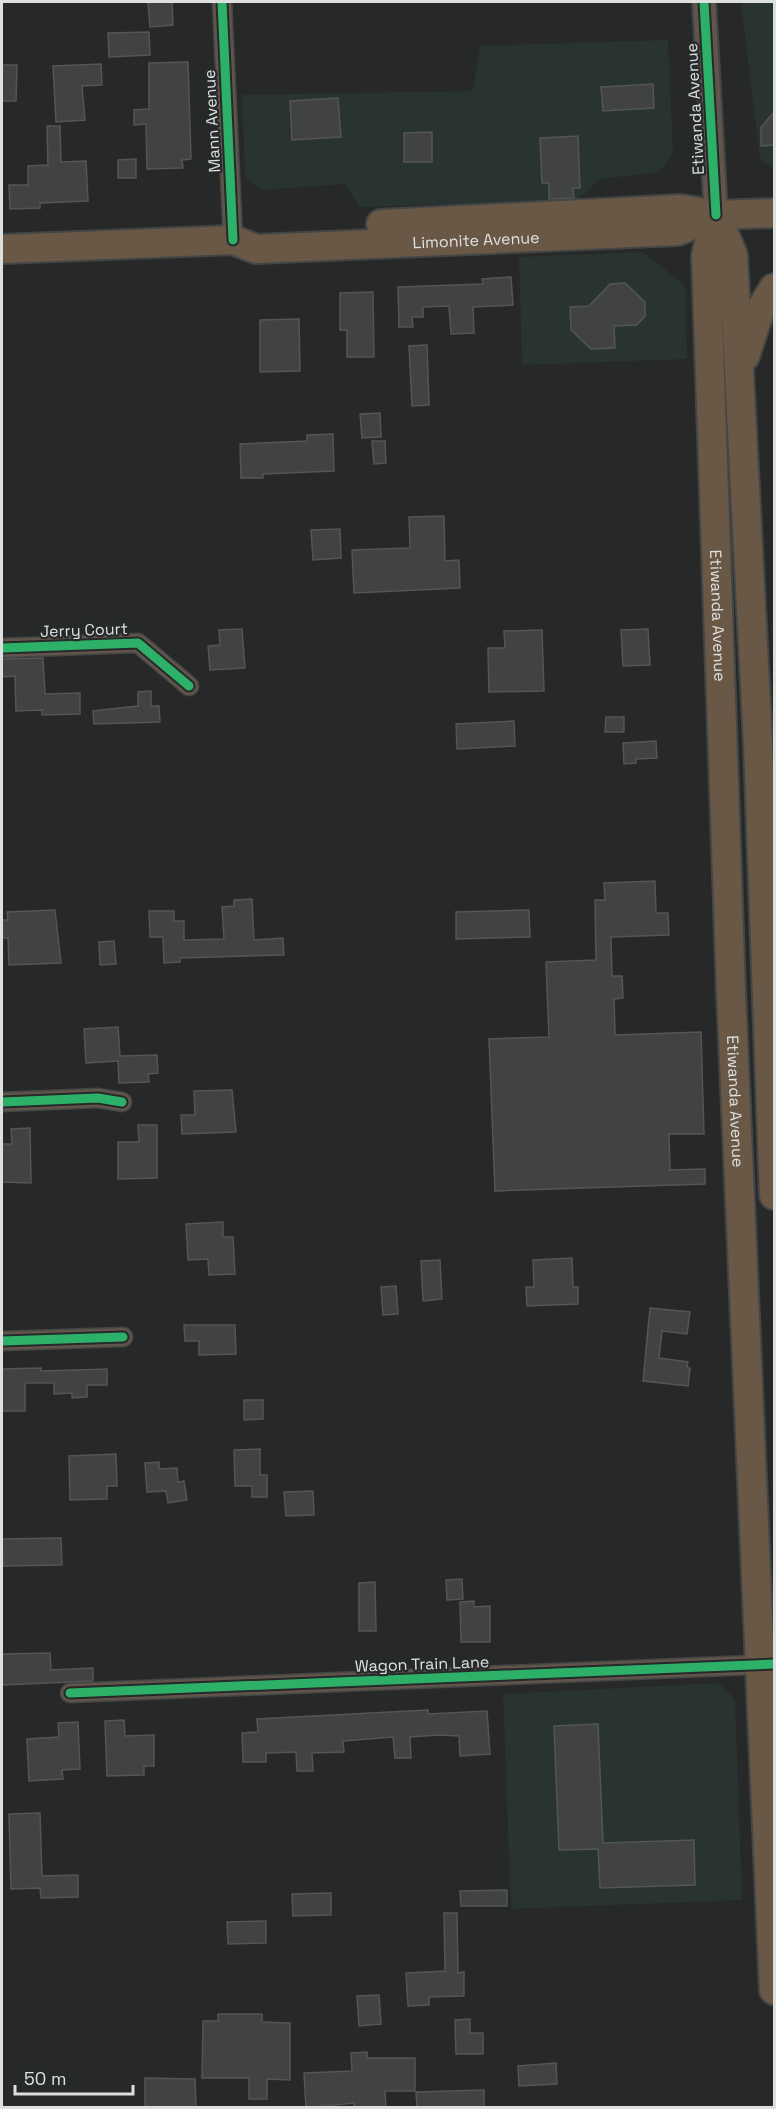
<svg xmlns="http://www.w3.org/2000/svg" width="776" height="2109" viewBox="0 0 776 2109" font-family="'Space Grotesk',sans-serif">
<rect width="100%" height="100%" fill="#272929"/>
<g fill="#293331">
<polygon points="741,2 774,2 774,169 760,160"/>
<polygon points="668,40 673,153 659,172 601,179 576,200 359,207 345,184 263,190 245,177 242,95 473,91 480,46"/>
<polygon points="643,252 685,286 687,359 522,365 519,257"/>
<polygon points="719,1683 735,1700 742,1900 511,1909 503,1694"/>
</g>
<g fill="#414242" stroke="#545555" stroke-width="1.5">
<polygon points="148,2 172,2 173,25 150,27"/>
<polygon points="149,32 150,55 109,57 108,33"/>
<polygon points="188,62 191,159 182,160 183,168 147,169 146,124 134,125 134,110 149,109 149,63"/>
<polygon points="101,64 102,85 82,86 85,120 56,122 53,66"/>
<polygon points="2,65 17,65 16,101 2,101"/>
<polygon points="653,84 654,108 603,111 601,87"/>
<polygon points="338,98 341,137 292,140 290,101"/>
<polygon points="774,112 774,145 761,146 761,127"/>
<polygon points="47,126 60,126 61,162 86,161 88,201 40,203 40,208 10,209 9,185 28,185 28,166 48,165"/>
<polygon points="432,132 432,162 404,162 404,133"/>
<polygon points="578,136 580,188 573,188 574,198 549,199 549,183 542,183 540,138"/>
<polygon points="136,159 136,178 118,178 118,160"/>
<polygon points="511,277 513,305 473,307 474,333 451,334 449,306 423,307 423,317 412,317 413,327 399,327 398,287 483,284 482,279"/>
<polygon points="625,283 645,302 645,316 637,325 614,326 615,348 591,349 571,330 570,307 589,306 610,284"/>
<polygon points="373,292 374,357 347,357 347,330 340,330 340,293"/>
<polygon points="299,319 300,371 260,372 260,320"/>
<polygon points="427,345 429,405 412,406 409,346"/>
<polygon points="380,413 381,437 362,438 360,414"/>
<polygon points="333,434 334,471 263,474 263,478 241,478 240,444 307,441 307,435"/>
<polygon points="372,441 385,441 386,463 374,464"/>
<polygon points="444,516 445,561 459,560 460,588 354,593 352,550 410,548 409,517"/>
<polygon points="340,529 341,558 313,560 311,530"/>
<polygon points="242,629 245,668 210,670 208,646 220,645 219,630"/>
<polygon points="648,629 650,665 623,666 621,630"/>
<polygon points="542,630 544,691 489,692 488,648 505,648 504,631"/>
<polygon points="43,658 45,694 80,693 80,714 42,715 42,710 16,711 15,676 2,677 2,659"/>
<polygon points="151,691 151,706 159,706 160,722 94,724 93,711 138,706 138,692"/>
<polygon points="606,717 624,717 624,732 605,732"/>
<polygon points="514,721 515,746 457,749 456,724"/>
<polygon points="656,741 657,758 636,759 636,763 624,764 623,743"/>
<polygon points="655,881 656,913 668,913 669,935 611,937 612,976 622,976 623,998 614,999 615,1035 701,1032 704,1134 669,1134 670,1170 705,1169 705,1184 495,1191 489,1039 549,1037 546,962 596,960 595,900 605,900 604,883"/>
<polygon points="252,899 254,940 283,938 284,955 180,958 180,962 164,963 163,937 150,937 149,911 174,911 174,921 184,921 184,940 224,939 222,907 234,906 234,900"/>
<polygon points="55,910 61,963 9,965 8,938 3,938 2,920 8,920 7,912"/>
<polygon points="529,910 530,937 456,939 456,912"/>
<polygon points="114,941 116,964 100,965 99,942"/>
<polygon points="118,1027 120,1056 157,1055 158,1073 148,1074 149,1082 119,1083 118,1061 86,1063 84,1029"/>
<polygon points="232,1090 236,1132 182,1134 181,1115 195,1115 194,1091"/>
<polygon points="138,1125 157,1125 157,1178 118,1179 118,1142 139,1142"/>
<polygon points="30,1128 31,1183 2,1182 2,1144 12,1144 11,1129"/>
<polygon points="223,1222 223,1237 233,1237 235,1274 209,1275 208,1259 188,1260 186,1224"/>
<polygon points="572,1258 573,1287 578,1287 578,1304 527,1306 526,1287 534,1287 533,1260"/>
<polygon points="440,1260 442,1299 423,1301 421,1261"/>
<polygon points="396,1286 398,1314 383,1315 381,1287"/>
<polygon points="650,1308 690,1312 687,1334 662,1331 659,1358 688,1362 687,1368 690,1368 688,1386 643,1381"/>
<polygon points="184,1325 235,1325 236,1354 199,1355 199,1341 185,1341"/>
<polygon points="41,1368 41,1371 107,1369 107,1385 87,1385 87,1397 72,1398 72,1393 54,1394 54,1383 25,1383 25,1411 2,1411 2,1369"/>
<polygon points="244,1400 263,1400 263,1419 244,1420"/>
<polygon points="260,1449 260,1475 267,1475 267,1497 252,1497 252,1486 235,1486 234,1450"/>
<polygon points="116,1454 117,1486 107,1486 107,1499 70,1500 69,1456"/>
<polygon points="159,1462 159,1469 177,1468 178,1482 184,1481 187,1500 168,1503 166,1491 147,1492 145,1463"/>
<polygon points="313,1491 314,1515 286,1516 284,1492"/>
<polygon points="61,1538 62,1565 3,1566 2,1539"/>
<polygon points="462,1579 463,1599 447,1600 446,1580"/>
<polygon points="375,1582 376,1631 359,1631 359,1583"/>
<polygon points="474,1601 474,1607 490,1606 490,1642 461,1642 460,1602"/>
<polygon points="50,1653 51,1670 93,1668 93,1681 2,1685 2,1654"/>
<polygon points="428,1710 428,1714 487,1711 490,1754 460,1756 459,1736 439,1735 410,1737 411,1758 395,1758 393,1737 343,1741 344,1752 312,1753 313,1771 297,1771 296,1752 266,1753 266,1762 243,1762 242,1733 258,1732 257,1719"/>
<polygon points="124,1720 125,1736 154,1735 154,1766 144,1766 144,1775 107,1776 105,1721"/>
<polygon points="78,1722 80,1769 62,1770 63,1779 29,1781 27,1739 59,1737 58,1723"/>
<polygon points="598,1724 603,1843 694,1840 695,1885 600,1888 598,1849 559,1850 554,1726"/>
<polygon points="40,1813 42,1876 78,1875 78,1897 41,1898 40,1888 11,1889 9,1814"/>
<polygon points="507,1890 507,1906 461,1906 460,1891"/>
<polygon points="331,1893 331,1915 293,1916 292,1894"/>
<polygon points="444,1913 457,1913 458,1973 464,1972 464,1996 429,1997 429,2005 408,2006 406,1973 445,1971"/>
<polygon points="266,1921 266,1943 228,1944 227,1922"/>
<polygon points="379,1995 381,2024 359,2026 357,1996"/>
<polygon points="218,2014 262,2014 262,2022 290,2023 290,2080 267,2079 267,2099 249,2099 249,2078 202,2078 203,2021 218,2021"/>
<polygon points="470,2019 470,2033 483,2033 483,2054 456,2054 455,2020"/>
<polygon points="367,2052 367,2058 415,2058 415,2091 385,2091 386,2108 354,2108 354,2103 306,2108 304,2073 352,2071 351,2053"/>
<polygon points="556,2063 557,2084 519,2086 518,2066"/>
<polygon points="145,2078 195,2079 196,2108 145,2108"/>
<polygon points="484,2090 484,2108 417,2108 416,2092"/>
</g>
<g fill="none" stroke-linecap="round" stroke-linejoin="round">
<defs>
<g id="minor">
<polyline points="222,2 233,240"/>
<polyline points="2,648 138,643 189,686"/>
<polyline points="2,1102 98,1098 122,1102"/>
<polyline points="2,1341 123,1337"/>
<polyline points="70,1693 774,1664"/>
</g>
<polyline id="tertiary" points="704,2 716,215"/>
<g id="primary">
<path id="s1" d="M716 215 706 256 731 992 774 1990"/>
<polyline points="716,215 733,255 758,743 774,1195"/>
<polyline points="381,224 681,209 716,215 774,213"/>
<path id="s2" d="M2 249 233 240 256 249 678 231 716 215"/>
<polyline points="745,356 760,310 774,288"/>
</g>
</defs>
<use href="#minor" stroke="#444646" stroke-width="21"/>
<use href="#tertiary" stroke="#444646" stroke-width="26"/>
<use href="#primary" stroke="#444646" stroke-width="32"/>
<use href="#minor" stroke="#61544a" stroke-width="18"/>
<use href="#tertiary" stroke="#61544a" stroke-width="22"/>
<use href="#primary" stroke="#6a5846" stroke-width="28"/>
<defs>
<g id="cycleway">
<polyline points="222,2 233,240"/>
<polyline points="704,2 716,215"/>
<polyline points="2,648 138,643 189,686"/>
<polyline points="2,1102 98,1098 122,1102"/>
<polyline points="2,1341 123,1337"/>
<polyline points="70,1693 774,1664"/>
</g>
</defs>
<use href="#cycleway" stroke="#262a2a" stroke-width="13"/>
<use href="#cycleway" stroke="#2db169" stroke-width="9"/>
</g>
<g text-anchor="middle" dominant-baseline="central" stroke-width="4.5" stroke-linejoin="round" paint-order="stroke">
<g font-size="16" fill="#dee0e0" stroke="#262a2a">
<text transform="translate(695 109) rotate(-93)">Etiwanda Avenue</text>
<text transform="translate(212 121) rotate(-93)">Mann Avenue</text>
<text stroke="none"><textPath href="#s2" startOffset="476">Limonite Avenue</textPath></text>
<text stroke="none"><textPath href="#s1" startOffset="402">Etiwanda Avenue</textPath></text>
<text transform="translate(84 630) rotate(-2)">Jerry Court</text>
<text stroke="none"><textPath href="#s1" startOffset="888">Etiwanda Avenue</textPath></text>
<text transform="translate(422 1664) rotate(-2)">Wagon Train Lane</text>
</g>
</g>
<rect width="776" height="2109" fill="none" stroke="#dee0e0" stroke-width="6"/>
<path d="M15 2085v9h118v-9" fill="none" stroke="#dee0e0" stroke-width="3"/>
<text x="24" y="2085" font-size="18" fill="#dee0e0" stroke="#262a2a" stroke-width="4.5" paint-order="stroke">50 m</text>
</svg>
